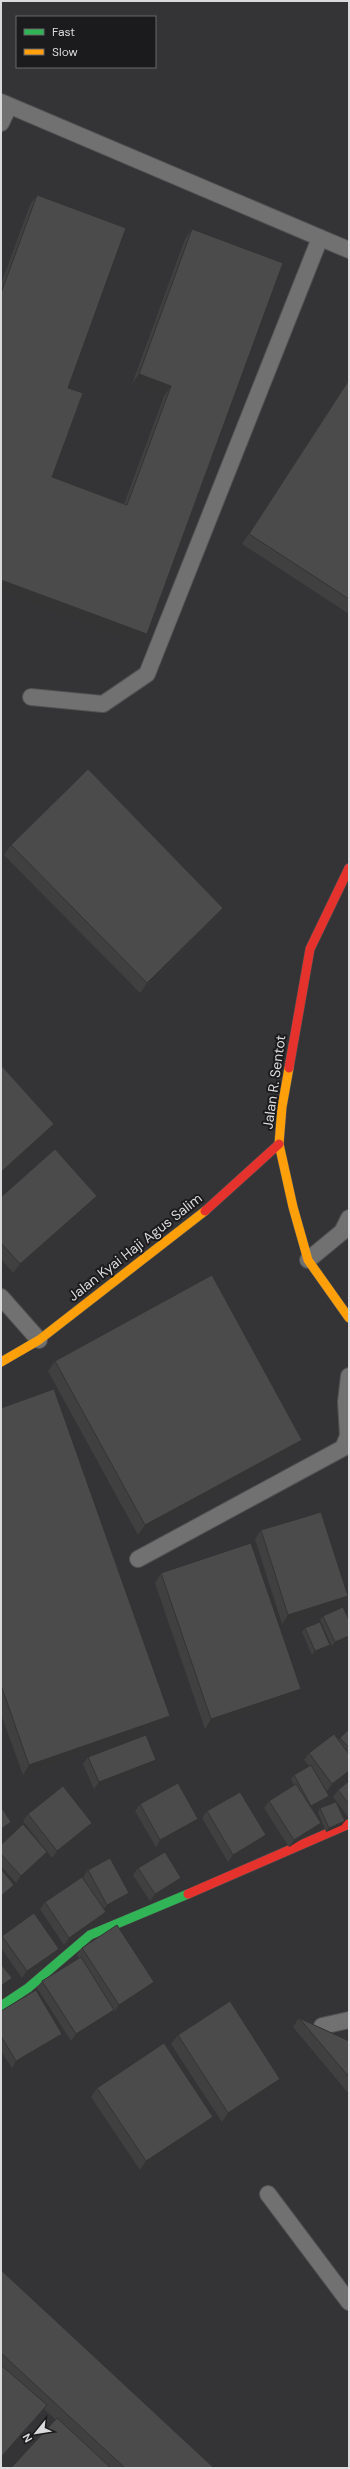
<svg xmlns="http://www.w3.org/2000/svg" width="350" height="2469" viewBox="0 0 350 2469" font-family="'DM Sans',sans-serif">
<rect width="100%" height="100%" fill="#343436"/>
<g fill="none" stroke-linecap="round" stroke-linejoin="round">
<defs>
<g id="lane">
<polyline points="1,102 349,250"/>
<polyline points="1,123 9,106"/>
<polyline points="31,697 103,704 147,674 320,238"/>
<polyline points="308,1260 342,1232 349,1218"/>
<polyline points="1,1297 39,1340"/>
<polyline points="138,1559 343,1448 348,1436 346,1402 349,1376"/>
<polyline points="322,2026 349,2020"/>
<polyline points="268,2194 349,2302"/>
</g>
<polyline id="fast" points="1,2006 28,1988 90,1935 188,1894"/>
<g id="slow">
<polyline points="289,1068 282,1107 279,1144 293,1207 308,1260 349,1318"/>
<polyline points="1,1362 39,1340 205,1211"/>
</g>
<g id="jam">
<polyline points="289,1068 310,949 349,868"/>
<polyline points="205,1211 279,1144"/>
<polyline points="188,1894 349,1824"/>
</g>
</defs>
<use href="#lane" stroke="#525253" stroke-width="18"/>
<use href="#fast" stroke="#525253" stroke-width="10"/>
<use href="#slow" stroke="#525253" stroke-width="10"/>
<use href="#jam" stroke="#525253" stroke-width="10"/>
<use href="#lane" stroke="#717172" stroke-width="16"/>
<use href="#fast" stroke="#30b455" stroke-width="9"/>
<use href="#slow" stroke="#ff9f0a" stroke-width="9"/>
<use href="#jam" stroke="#e5322d" stroke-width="9"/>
</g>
<g fill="#404040">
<polygon points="37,195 68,388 52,477 124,504 164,396 132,384 185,239 192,229 140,644 1,592 1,284 30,205"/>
<polygon points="349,379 349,614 242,544"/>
<polygon points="11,845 216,917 140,993 4,855"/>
<polygon points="1,1197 91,1205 13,1273 1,1259"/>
<polygon points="55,1361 302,1440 295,1449 138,1535 48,1371"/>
<polygon points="1,1408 163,1726 23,1775 1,1714"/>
<polygon points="261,1530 348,1596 342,1605 282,1624 255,1539"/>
<polygon points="161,1573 294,1699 205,1729 155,1583"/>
<polygon points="323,1616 349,1639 332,1646 320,1620"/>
<polygon points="305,1628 330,1645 327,1649 312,1655 302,1632"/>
<polygon points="349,1729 349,1775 327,1791 321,1783 326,1800 312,1808 316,1830 289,1847 264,1808 269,1801 294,1785 291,1779 294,1775 309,1766 304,1760 309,1753 338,1740"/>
<polygon points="88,1757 151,1767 94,1789 83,1764"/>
<polygon points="349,1781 349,1818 333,1797 338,1790"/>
<polygon points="140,1804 193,1826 156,1847 135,1811"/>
<polygon points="320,1808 342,1825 326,1832 318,1812"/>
<polygon points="207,1811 261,1842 228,1862 202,1818"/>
<polygon points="28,1814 92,1823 87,1830 52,1858 23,1821"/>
<polygon points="1,1845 47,1852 43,1859 16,1883 1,1866"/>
<polygon points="138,1868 176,1885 150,1901 133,1875"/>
<polygon points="88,1870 129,1893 124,1900 105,1910 101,1919 64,1945 40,1909 45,1902 88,1887 83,1877"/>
<polygon points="2,1936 59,1949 54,1956 22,1978 1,1948 1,1937"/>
<polygon points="82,1948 150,1989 114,2012 113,2011 109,2017 71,2041 37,1988 42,1981 79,1958 77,1955"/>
<polygon points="1,2011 62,2034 57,2041 12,2068 1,2051"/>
<polygon points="299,2018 349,2041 349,2094 293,2027"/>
<polygon points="178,2035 274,2088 222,2122 171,2044"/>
<polygon points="97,2088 207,2125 140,2170 91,2097"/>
<polygon points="1,2270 214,2468 11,2468 56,2420 44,2409 40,2414 1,2459"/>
</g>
<g fill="#343434">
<polygon points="139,374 171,386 164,396 132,384"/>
<polygon points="1,580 147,634 140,644 1,592"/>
<polygon points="223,908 216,917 140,993 147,983"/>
<polygon points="54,1124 47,1134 1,1176 1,1172"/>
<polygon points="97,1196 91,1205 13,1273 20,1264"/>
<polygon points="302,1440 295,1449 138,1535 145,1525"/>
<polygon points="348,1596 342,1605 282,1624 288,1615"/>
<polygon points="349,1636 349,1639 332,1646 335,1642"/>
<polygon points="330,1645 327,1649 312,1655 315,1651"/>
<polygon points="301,1689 294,1699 205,1729 211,1719"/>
<polygon points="170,1716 163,1726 23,1775 29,1765"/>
<polygon points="156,1760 151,1767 94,1789 99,1782"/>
<polygon points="349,1771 349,1775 327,1791 332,1784"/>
<polygon points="329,1796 326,1800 309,1810 311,1806"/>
<polygon points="198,1819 193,1826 156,1847 160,1840"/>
<polygon points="345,1821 342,1825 326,1832 329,1828"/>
<polygon points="11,1822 5,1831 1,1833 1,1829"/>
<polygon points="92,1823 87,1830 52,1858 57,1851"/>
<polygon points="321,1823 316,1830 289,1847 294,1840"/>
<polygon points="266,1835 261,1842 228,1862 233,1855"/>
<polygon points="47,1852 43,1859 16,1883 21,1876"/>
<polygon points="181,1878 176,1885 150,1901 155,1894"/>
<polygon points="14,1885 11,1889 1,1898 1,1896"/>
<polygon points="129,1893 124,1900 102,1912 107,1905"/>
<polygon points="106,1912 101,1919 64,1945 69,1938"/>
<polygon points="59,1949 54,1956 22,1978 27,1971"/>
<polygon points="12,1978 7,1985 1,1990 1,1986"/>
<polygon points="154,1982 150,1989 114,2012 119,2005"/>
<polygon points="114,2010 109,2017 71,2041 76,2034"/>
<polygon points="62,2034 57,2041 12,2068 16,2061"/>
<polygon points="280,2079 274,2088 222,2122 228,2113"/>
<polygon points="213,2117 207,2125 140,2170 146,2161"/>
<polygon points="47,2405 40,2414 1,2459 1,2457"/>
</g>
<g fill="#4b4b4b" stroke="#343434">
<polygon points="37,195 126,228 68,388 83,393 52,477 127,505 171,386 139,374 192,229 283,263 147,634 1,580 1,293"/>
<polygon points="349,380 349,599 249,534"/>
<polygon points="88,769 223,908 147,983 11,845"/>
<polygon points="1,1065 54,1124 1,1172"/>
<polygon points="55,1149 97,1196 20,1264 1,1243 1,1197"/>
<polygon points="212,1275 302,1440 145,1525 55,1361"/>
<polygon points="54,1389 170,1716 29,1765 1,1685 1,1408"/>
<polygon points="321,1512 348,1596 288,1615 261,1530"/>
<polygon points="251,1543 301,1689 211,1719 161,1573"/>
<polygon points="343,1607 349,1620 349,1636 335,1642 323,1616"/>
<polygon points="320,1622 330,1645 315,1651 305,1628"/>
<polygon points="349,1729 349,1748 340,1738"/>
<polygon points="334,1734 349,1754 349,1771 332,1784 309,1753"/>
<polygon points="146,1735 156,1760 99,1782 88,1757"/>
<polygon points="311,1765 329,1796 311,1806 294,1775"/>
<polygon points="349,1781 349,1804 338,1790"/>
<polygon points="178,1783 198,1819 160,1840 140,1804"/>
<polygon points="296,1784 321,1823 294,1840 269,1801"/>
<polygon points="63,1786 92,1823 57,1851 28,1814"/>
<polygon points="240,1792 266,1835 233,1855 207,1811"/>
<polygon points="336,1802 345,1821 329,1828 320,1808"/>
<polygon points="1,1807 11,1822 1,1829"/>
<polygon points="23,1824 47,1852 21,1876 1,1854 1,1845"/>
<polygon points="165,1852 181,1878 155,1894 138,1868"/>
<polygon points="110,1858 129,1893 107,1905 88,1870"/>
<polygon points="1,1869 14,1885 1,1896"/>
<polygon points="82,1877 106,1912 69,1938 45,1902"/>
<polygon points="1,1907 3,1909 1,1912"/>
<polygon points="34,1913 59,1949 27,1971 2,1936"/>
<polygon points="117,1925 154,1982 119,2005 82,1948"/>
<polygon points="81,1957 114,2010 76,2034 42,1981"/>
<polygon points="1,1964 12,1978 1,1986"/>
<polygon points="36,1990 62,2034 16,2061 1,2036 1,2011"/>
<polygon points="230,2001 280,2079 228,2113 178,2035"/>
<polygon points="299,2018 349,2041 349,2077"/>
<polygon points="164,2043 213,2117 146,2161 97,2088"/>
<polygon points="1,2270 214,2468 125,2468 1,2353"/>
<polygon points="1,2365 47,2405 1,2457"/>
<polygon points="57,2418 111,2468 11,2468"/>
</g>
<g text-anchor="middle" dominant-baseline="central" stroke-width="4" stroke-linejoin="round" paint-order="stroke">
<g font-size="14" fill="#dbdbdd" stroke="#1b1b1d">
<text transform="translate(274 1082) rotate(-82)">Jalan R. Sentot</text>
<text transform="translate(135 1247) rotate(-38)">Jalan Kyai Haji Agus Salim</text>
</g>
</g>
<rect width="350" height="2469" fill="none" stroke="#dbdbdd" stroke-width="4"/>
<rect x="16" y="16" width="140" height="52" fill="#1b1b1d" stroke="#68686a"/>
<rect x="24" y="29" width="20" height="6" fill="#30b455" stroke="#68686a"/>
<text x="52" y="36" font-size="12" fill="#dbdbdd">Fast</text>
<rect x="24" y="49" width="20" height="6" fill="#ff9f0a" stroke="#68686a"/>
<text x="52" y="56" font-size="12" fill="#dbdbdd">Slow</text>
<g transform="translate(36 2433) rotate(240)" stroke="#1b1b1d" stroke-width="3" paint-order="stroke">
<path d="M0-3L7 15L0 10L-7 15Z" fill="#dbdbdd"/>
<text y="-6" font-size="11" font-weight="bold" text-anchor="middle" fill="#dbdbdd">N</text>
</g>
</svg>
